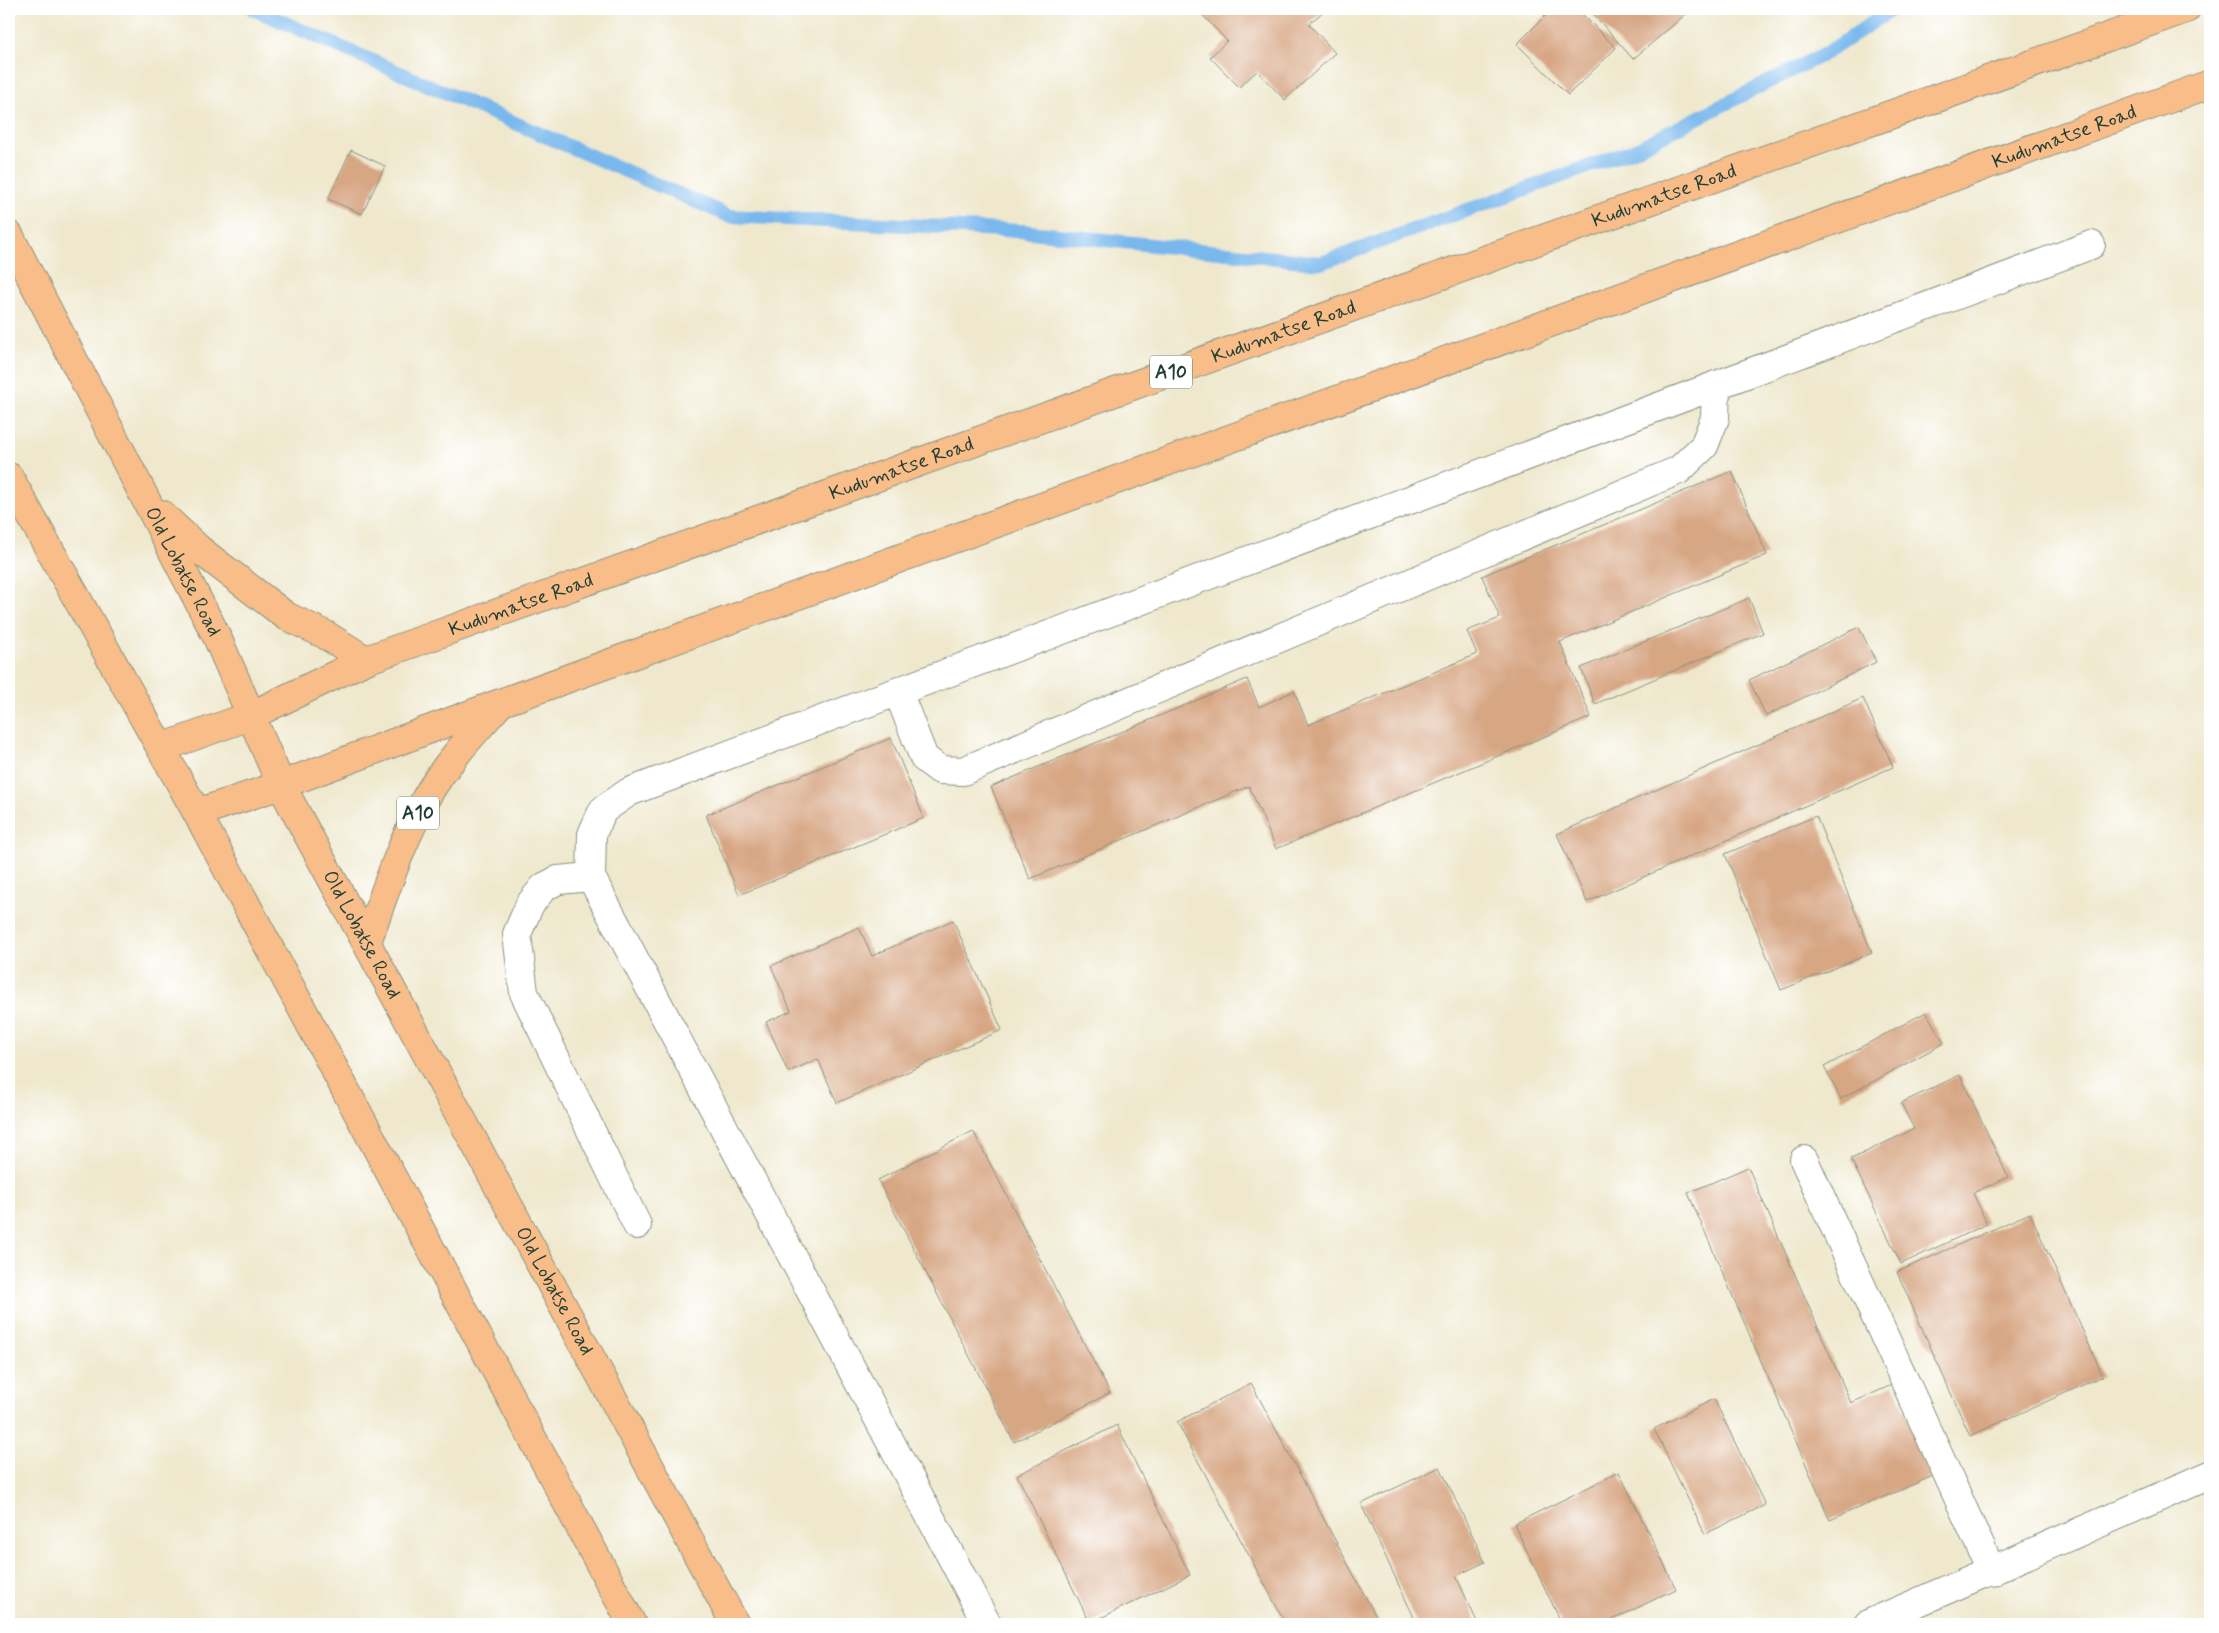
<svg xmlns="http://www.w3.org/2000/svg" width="2219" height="1633" viewBox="0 0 2219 1633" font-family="Mynerve,sans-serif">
<rect width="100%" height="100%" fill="#fff"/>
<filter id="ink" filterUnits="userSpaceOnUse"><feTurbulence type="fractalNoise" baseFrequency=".02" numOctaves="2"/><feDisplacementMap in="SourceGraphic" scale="10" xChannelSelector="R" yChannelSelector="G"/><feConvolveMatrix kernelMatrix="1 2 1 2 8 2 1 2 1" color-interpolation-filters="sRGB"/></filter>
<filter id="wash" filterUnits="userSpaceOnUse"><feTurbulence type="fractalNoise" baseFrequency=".0096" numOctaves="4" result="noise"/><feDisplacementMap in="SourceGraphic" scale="20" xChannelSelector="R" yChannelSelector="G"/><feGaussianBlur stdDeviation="1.12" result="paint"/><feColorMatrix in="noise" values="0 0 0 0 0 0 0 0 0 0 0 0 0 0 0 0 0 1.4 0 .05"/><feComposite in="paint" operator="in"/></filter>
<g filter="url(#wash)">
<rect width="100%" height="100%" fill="#efe8cd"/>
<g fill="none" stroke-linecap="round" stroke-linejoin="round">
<polyline stroke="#79b8ed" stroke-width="14" points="253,9 729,216 1021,231 1321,263 1634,150 1828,52 1893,9"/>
</g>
<g id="blocks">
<g fill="#d7a683">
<polygon points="1197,9 1326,9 1309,24 1335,53 1285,100 1257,71 1239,87 1210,57 1227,41"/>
<polygon points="1552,9 1577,9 1616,48 1568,95 1517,44"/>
<polygon points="1589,9 1692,9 1633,59"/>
<polygon points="351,150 385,166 362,214 328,199"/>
<polygon points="1732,471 1767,555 1560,642 1591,717 1276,849 1249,786 1030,879 991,787 1247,679 1259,707 1294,691 1308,725 1477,654 1467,631 1500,618 1482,576"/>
<polygon points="1749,598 1763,633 1595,704 1581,668"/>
<polygon points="1859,627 1876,662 1766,716 1749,680"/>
<polygon points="1863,698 1893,767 1587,902 1557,834"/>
<polygon points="891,738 924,818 739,895 706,815"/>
<polygon points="1816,816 1872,953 1781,990 1725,854"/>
<polygon points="953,920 1002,1030 837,1103 818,1059 788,1072 766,1022 791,1011 771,966 859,927 872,956"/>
<polygon points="1926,1012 1944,1043 1841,1099 1824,1067"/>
<polygon points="1960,1075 2008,1177 1973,1193 1987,1224 1901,1264 1851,1159 1914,1129 1901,1103"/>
<polygon points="973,1131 1110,1393 1014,1442 878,1180"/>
<polygon points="1748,1167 1851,1403 1894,1384 1933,1476 1830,1520 1688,1193"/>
<polygon points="2030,1213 2103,1376 1970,1436 1897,1272"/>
<polygon points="1251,1383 1380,1624 1286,1624 1177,1422"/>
<polygon points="1714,1399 1765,1505 1705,1534 1654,1429"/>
<polygon points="1117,1425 1190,1575 1090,1623 1017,1475"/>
<polygon points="1440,1467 1485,1562 1456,1576 1478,1624 1417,1624 1361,1504"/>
<polygon points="1619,1472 1676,1589 1604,1624 1562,1624 1514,1524"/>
</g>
</g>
</g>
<g filter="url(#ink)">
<use href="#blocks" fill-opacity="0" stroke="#879280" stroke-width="1"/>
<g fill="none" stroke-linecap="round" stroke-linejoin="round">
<defs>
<g id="minor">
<polyline points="898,692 924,758 940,770 963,771 1679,470 1704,446 1715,418 1716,385"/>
<polyline points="591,877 558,880 544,887 530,904 517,934 524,993 637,1225"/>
<polyline points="1804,1160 1992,1572"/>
<polyline points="987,1624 591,877 592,834 603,810 629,792 2091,245"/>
<polyline points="1868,1624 2210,1475"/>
</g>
<g id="major">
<path id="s1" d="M9 235 217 637 281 785 735 1624"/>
<polyline points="9,477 197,813 632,1624"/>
<polyline points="161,514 201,551 286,616 324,634 366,660"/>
<path id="s2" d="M161 748 250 716 366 660 2186 9"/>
<path id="s3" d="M197 813 281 785 500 703 2210 84"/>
<path d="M367 942C385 892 401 842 427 796 446 763 472 735 498 706"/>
</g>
</defs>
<use href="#minor" stroke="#879280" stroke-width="30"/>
<use href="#major" stroke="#879280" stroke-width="30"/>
<use href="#minor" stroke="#fff" stroke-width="28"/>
<use href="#major" stroke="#f8bd89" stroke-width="28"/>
</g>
</g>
<g text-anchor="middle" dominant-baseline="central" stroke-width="4" stroke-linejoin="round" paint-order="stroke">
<g fill="#fff" stroke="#627771" stroke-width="1">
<rect x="1150" y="355.5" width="42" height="33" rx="4"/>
<rect x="397" y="796.5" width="42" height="33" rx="4"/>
</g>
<g font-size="19" font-weight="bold" fill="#1f3d34">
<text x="1171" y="372">A10</text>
<text x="418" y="813">A10</text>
</g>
<g font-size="20" fill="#1f3d34" stroke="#fff">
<text stroke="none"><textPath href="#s3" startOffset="1986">Kudumatse Road</textPath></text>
<text stroke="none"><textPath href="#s2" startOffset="1602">Kudumatse Road</textPath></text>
<text stroke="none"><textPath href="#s2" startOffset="1198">Kudumatse Road</textPath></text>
<text stroke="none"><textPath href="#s2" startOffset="792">Kudumatse Road</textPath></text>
<text stroke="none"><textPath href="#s1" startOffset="379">Old Lobatse Road</textPath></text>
<text stroke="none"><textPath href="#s2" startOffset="388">Kudumatse Road</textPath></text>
<text stroke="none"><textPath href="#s1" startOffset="784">Old Lobatse Road</textPath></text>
<text stroke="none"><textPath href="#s1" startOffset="1189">Old Lobatse Road</textPath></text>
</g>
</g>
<rect width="2219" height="1633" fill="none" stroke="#fff" stroke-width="30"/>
</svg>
